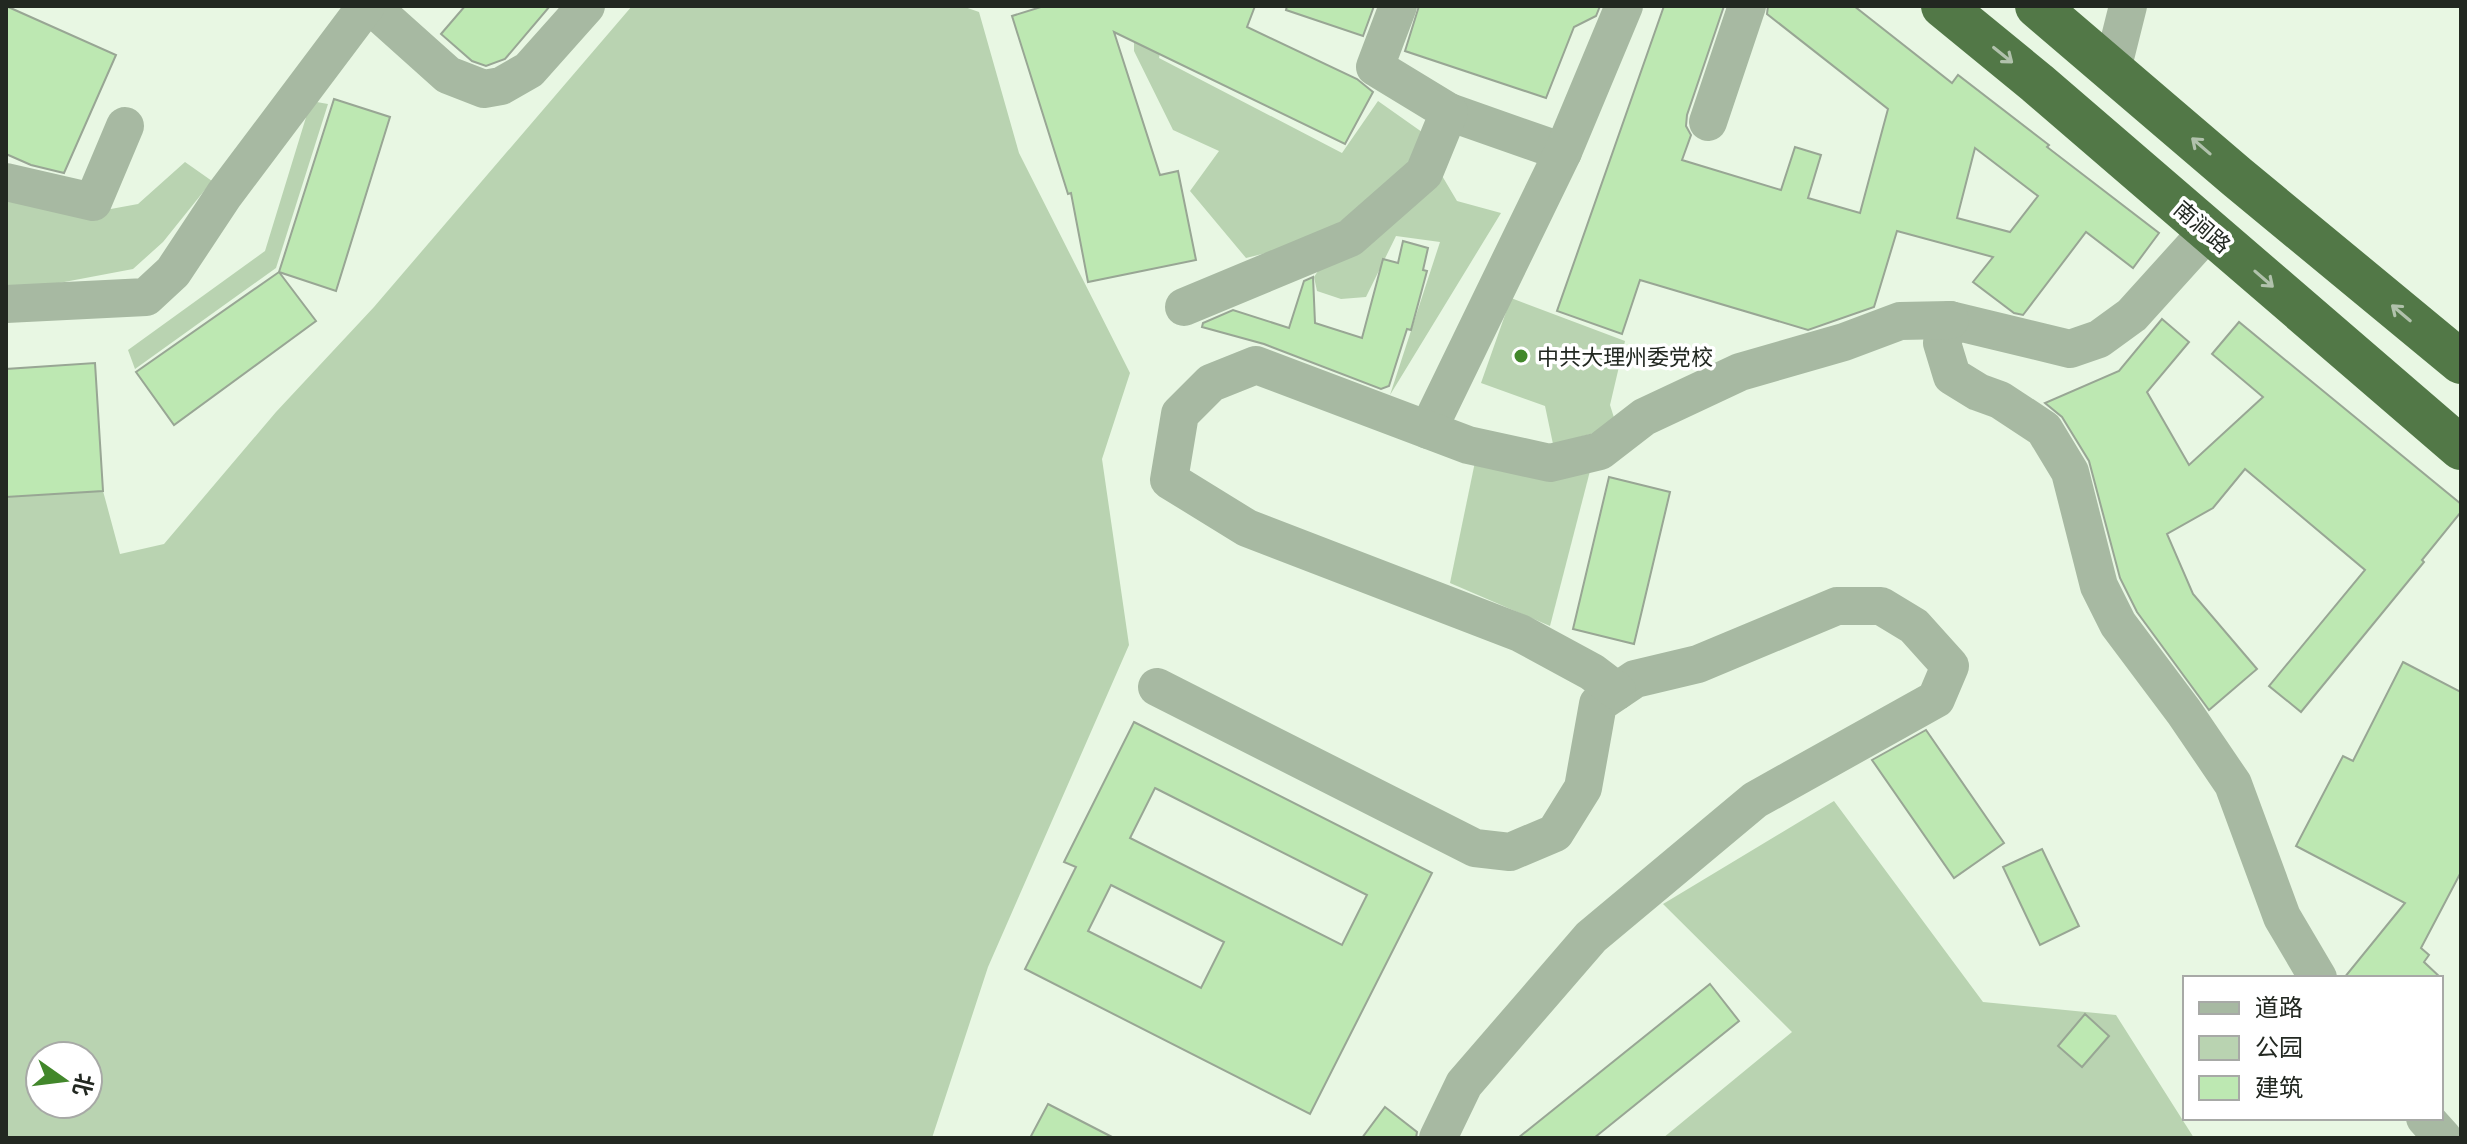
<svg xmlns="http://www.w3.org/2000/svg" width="2467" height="1144" viewBox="0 0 2467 1144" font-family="Barlow,'Noto Sans SC',sans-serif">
<rect width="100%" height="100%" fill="#e8f7e3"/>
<g fill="#b9d3b1" fill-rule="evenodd">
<path d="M632 6H962L979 12 1019 153 1130 373 1102 459 1129 645 988 967 932 1138H6V497L103 491 120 554 164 544 276 412 374 307ZM40 1056H88V1104H40Z"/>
<polygon points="1165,27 1159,58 1342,153 1378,101 1429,137 1386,190 1311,242 1246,258 1190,191 1219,151 1173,130 1134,51 1134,31"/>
<polygon points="311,101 328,104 276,268 135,369 128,350 265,251"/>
<polygon points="185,162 212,181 163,242 133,269 6,293 6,200 89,213 138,204"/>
<polygon points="1435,164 1457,201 1501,213 1390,395 1440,242 1396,236 1366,297 1341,299 1317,291 1314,277 1328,256"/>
<polygon points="1511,298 1625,341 1610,405 1617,427 1553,444 1545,406 1481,383"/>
<polygon points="1476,457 1590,471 1550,626 1450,583"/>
<polygon points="1834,801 1983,1002 2116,1015 2194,1138 1663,1138 1792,1032 1663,904"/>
</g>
<g fill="#bde8b2" stroke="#98a694" stroke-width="2" fill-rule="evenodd">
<polygon points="6,6 116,55 64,173 31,165 6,154"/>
<polygon points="465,6 550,6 505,59 486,66 472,61 441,34"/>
<polygon points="1044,6 1255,6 1247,27 1357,79 1373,92 1345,144 1114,32 1160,175 1178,171 1196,260 1088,282 1071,193 1068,194 1012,16"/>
<polygon points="1287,6 1374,6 1363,36 1286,10"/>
<polygon points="1419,6 1600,6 1596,16 1574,27 1546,98 1405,51"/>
<path d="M1664 6H1724L1687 115 1686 126 1691 135 1682 160 1781 190 1795 147 1821 155 1808 198 1860 213 1888 109 1767 14 1768 6H1854L1952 83 1958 75 2049 145 2047 147 2159 233 2133 268 2086 232 2023 315 2014 313 1973 282 1993 257 1897 231 1874 307 1808 330 1640 280 1622 334 1557 311ZM1975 148 2038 196 2010 232 1957 218Z"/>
<polygon points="334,99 390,117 336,291 279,272"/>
<polygon points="1403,241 1428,248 1423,270 1427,271 1411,330 1407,329 1389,386 1381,389 1264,344 1202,327 1203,323 1233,310 1289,328 1304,281 1313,277 1315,323 1362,338 1383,259 1398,263"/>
<polygon points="279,272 316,321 174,425 136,372"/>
<polygon points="2162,319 2189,342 2147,392 2189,465 2263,397 2212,354 2239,322 2461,504 2461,512 2422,560 2424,562 2301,712 2269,686 2365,570 2245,469 2213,508 2167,534 2193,594 2257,669 2209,710 2137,612 2120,578 2089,461 2062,417 2045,403 2119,371"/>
<polygon points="95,363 103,491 6,497 6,369"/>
<polygon points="1609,477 1670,492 1634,644 1573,629"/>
<polygon points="2403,662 2461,692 2461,872 2421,948 2429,955 2424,962 2441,978 2344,978 2405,903 2296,846 2343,756 2353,761"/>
<path d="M1134 722 1432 873 1310 1114 1025 969 1076 867 1064 862ZM1155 788 1367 895 1342 945 1130 838ZM1111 885 1224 942 1201 988 1088 931Z"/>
<polygon points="1926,730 2004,843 1954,878 1872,760"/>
<polygon points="2042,849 2079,926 2040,945 2003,867"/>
<polygon points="1710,984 1739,1021 1594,1138 1518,1138"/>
<polygon points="2085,1014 2109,1036 2082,1067 2058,1046"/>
<polygon points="1048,1104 1114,1138 1030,1138"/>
<polygon points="1385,1107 1417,1132 1416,1138 1362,1138"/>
</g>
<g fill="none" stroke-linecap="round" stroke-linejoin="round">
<g stroke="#a7b9a2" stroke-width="38">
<polyline points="371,6 448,75 484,89 501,86 529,70 586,6"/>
<polyline points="2112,70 2128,6"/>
<polyline points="1449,112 1563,152"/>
<polyline points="1708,122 1747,6"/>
<polyline points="6,182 93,202 125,126"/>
<polyline points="2208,231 2132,315 2099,339 2070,349 1950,320 1942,343 1952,376 1978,392 2000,400 2044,429 2070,472 2099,586 2118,624 2184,712 2233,784 2282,917 2318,978"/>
<polyline points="6,304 146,297 173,272 224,195 366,6"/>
<polyline points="1184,307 1350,238 1424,173 1449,112 1375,67 1398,6"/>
<polyline points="1428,430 1563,152 1624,6"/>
<polyline points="1157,687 1475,848 1510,852 1555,833 1583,788 1598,704 1635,679 1698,664 1837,606 1881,606 1914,626 1950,666 1936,699 1755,800 1591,937 1464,1084 1438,1138"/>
<polyline points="1617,691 1592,672 1520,633 1247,528 1169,480 1180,414 1211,383 1256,365 1468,445 1550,463 1600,451 1644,417 1740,372 1844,342 1900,321 1950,320"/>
<polyline points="2425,1118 2443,1138"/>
</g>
<g stroke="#527847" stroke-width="44">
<polyline points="1943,6 2037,83 2461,448"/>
<polyline points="2037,6 2237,177 2461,362"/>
</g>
</g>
<defs><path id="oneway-shaft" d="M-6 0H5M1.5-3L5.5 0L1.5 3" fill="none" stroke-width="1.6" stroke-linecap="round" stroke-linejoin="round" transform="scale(2)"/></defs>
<g stroke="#b1c2ac">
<use href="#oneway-shaft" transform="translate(2003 55) rotate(39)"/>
<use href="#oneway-shaft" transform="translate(2201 146) rotate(-139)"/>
<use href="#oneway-shaft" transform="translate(2264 279) rotate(41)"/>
<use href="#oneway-shaft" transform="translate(2401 313) rotate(-140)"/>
</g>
<circle fill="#42872b" stroke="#fff" stroke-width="3" cx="1521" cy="356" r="8"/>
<g text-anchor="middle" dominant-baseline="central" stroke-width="7" stroke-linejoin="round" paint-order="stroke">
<g font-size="22" fill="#222821" stroke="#fff">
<text transform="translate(2203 226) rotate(41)">南涧路</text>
</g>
<g font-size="22" fill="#222821" stroke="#fff" text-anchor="start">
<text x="1537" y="356">中共大理州委党校</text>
</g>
</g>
<rect width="2467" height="1144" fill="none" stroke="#222821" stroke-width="16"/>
<rect x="2183" y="976" width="260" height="144" fill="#ffffff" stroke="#a7a9a6" stroke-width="2"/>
<rect x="2199" y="1002" width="40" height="12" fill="#a7b9a2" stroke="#a7a9a6" stroke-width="2"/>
<text x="2255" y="1016" font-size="24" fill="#222821">道路</text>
<rect x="2199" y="1036" width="40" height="24" fill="#b9d3b1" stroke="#a7a9a6" stroke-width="2"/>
<text x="2255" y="1056" font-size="24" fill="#222821">公园</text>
<rect x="2199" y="1076" width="40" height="24" fill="#bde8b2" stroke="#a7a9a6" stroke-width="2"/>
<text x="2255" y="1096" font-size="24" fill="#222821">建筑</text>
<g transform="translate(64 1080) rotate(104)"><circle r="38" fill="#ffffff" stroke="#a7a9a6" stroke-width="2"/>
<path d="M0-6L14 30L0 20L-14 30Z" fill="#42872b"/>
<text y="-12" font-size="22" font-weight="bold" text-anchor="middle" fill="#222821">北</text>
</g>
</svg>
